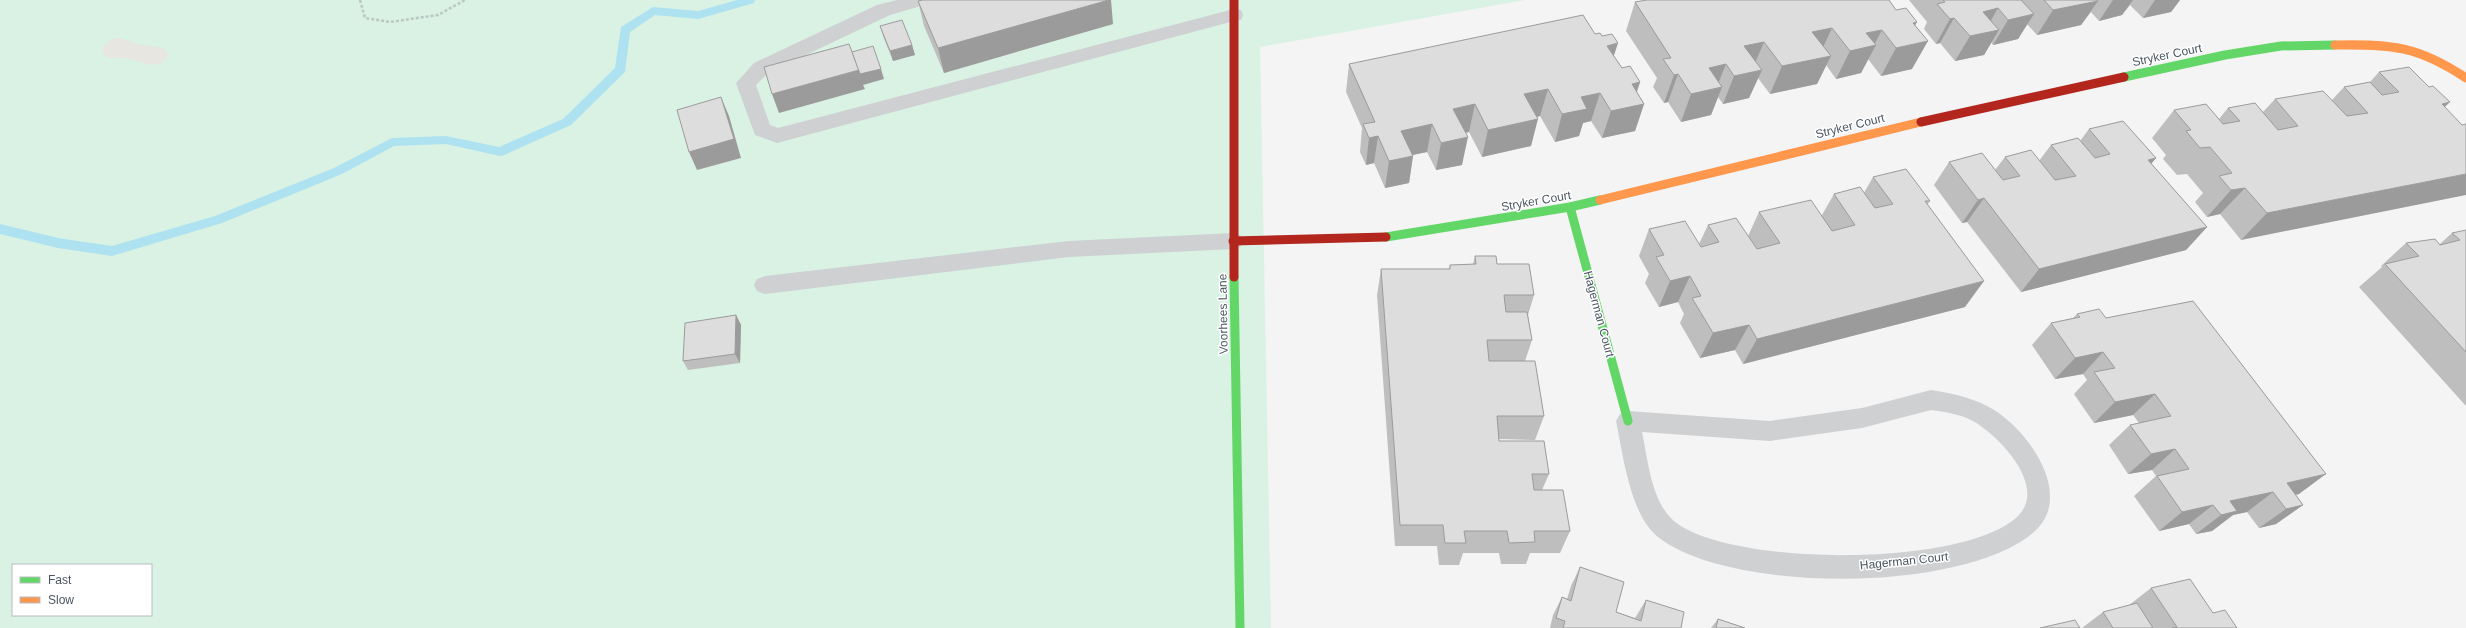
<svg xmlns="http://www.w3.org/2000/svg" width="2466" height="628" viewBox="0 0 2466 628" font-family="Helvetica,sans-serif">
<rect width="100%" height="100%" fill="#f4f4f4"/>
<path fill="#d9f2e3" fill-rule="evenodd" d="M0 0H1525L1260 47 1271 628H0ZM13 565H151V615H13Z"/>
<path fill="#e7e6e1" d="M121 38 137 44 163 48 168 54C162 74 139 60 126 58 118 57 110 60 104 55L102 49C107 41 112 38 121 38Z"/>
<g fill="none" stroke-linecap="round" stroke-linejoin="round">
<polygon fill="#aee2f0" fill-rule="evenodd" points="737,0 755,0 754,3 698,19 655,15 630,32 625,72 571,125 504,155 500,156 446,144 394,146 342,174 222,223 112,256 58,248 0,234 0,224 58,238 112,246 215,216 334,168 392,138 446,136 499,147 563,119 615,68 621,27 653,7 698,11"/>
<polyline stroke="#bcc7c4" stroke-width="2.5" stroke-dasharray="3 2" stroke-linecap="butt" points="360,0 365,18 390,22 438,15 465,0"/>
<g fill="#ced0d2" fill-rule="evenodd">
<polygon points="897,0 930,0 928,4 890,15 768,73 756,85 770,125 778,128 1234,9 1241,10 1243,15 1241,20 1234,21 777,143 755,135 736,83 754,63 877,5"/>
<polygon points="1233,233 1240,235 1244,241 1240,247 1233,249 1069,257 765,294 757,291 754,285 757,279 765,276 1069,241"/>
</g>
<path fill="#ced0d2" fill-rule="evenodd" d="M1931 390C1950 393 1970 397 1987 406 2024 424 2077 494 2034 532 1964 593 1731 594 1658 537 1630 515 1623 454 1616 421L1620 414 1628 411 1770 421 1862 408ZM1931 410C1945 412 1960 414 1973 421 1998 435 2047 485 2019 515 1968 568 1729 567 1674 521 1651 501 1648 460 1642 432L1770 441 1862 428Z"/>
<g stroke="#63d668" stroke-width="9">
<polyline points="2124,77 2225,55 2281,46 2335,45"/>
<polyline points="1570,207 1628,421"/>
<polyline points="1386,237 1570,207 1600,200"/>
<polyline points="1234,277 1240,628"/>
</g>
<g stroke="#ff974d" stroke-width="9">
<path d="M2335 45C2392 44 2418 46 2466 78"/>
<polyline points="1600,200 1921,122"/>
</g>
<g stroke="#b3261e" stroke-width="9">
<polyline points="1234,0 1234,277"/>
<polyline points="1921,122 2124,77"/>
<polyline points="1233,241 1386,237"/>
</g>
</g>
<g fill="#bebebf">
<polygon points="1909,0 2180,0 2171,12 2143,18 2130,5 2122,15 2099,21 2091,12 2081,25 2037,35 2027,24 2018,39 1993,45 1991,42 1984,55 1955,61 1940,43 1936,44 1924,29 1927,22"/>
<polygon points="918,1 1113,24 944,73 924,26"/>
<polygon points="1635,2 1896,10 1915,26 1912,69 1881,76 1868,59 1861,73 1836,79 1826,65 1817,84 1770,94 1758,78 1749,98 1723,104 1718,97 1711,115 1681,122 1668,102 1664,103 1653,87 1657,78 1626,31"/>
<polygon points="880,26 912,45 915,55 893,61 883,36"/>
<polygon points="1595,34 1614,56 1622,68 1640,82 1637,92 1644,104 1635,131 1602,138 1591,121 1583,123 1579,136 1555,142 1540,116 1537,117 1531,146 1482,157 1469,132 1465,133 1462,165 1436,170 1427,152 1413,155 1409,183 1385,188 1374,163 1366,165 1360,152 1362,128 1346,92 1349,64"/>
<polygon points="2379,72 2429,87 2241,240 2220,214 2207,217 2195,202 2203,193 2187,174 2177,175 2163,159 2166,155 2152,138 2174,110 2219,119 2228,108 2263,112 2275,99 2332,100 2344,87 2370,82"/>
<polygon points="2089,129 2156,158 2151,164 2207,227 2186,250 2021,292 1967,222 1962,223 1934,185 1949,162 1995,170 2005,157 2039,161 2051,145 2080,141"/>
<polygon points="1873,177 1930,201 1927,205 1965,307 1743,364 1735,350 1700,358 1680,323 1684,314 1678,302 1659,307 1645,283 1649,274 1639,256 1649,229 1699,244 1708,225 1748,236 1759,212 1822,215 1834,194 1864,193"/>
<polygon points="2466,230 2466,406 2359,287 2382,267 2381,266 2406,243 2440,244 2452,233"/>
<polygon points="1475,256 1497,264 1534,295 1528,315 1532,340 1525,361 1544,416 1535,440 1499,439 1499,441 1549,474 1542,490 1570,531 1560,553 1530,553 1526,564 1501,564 1499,553 1463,553 1459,565 1439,565 1437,546 1395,546 1377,295 1381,269 1449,269 1450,265 1473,264"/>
<polygon points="2077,314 2106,318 2299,494 2295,495 2303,505 2276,524 2259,528 2247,512 2233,515 2212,531 2196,534 2189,524 2159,531 2134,496 2156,476 2152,470 2128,474 2109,445 2130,425 2139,423 2133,415 2094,423 2074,394 2087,380 2083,374 2055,379 2032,345 2051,323 2073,318"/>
<polygon points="736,315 741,325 740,363 688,370 683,361"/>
<polygon points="1580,567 1616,612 1635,618 1646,600 1681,628 1550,628 1553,615 1562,597 1567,599 1571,586"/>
<polygon points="2151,588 2213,613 2237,628 2082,628 2103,612 2128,606"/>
<polygon points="1718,619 1745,628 1711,628"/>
</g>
<g fill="#9b9b9b">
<polygon points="1109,0 1111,0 1113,24 944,73 938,48"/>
<polygon points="2113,0 2133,0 2122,15 2099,21"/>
<polygon points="2155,0 2180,0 2171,12 2143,18"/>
<polygon points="2098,1 2081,25 2037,35 2053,10"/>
<polygon points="1998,8 1984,33 1983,12"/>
<polygon points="2034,14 2018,39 1993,45 2008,20"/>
<polygon points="1954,18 1940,43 1936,44 1950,19"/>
<polygon points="1917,22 1904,46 1928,41 1912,69 1881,76 1896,48 1913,23"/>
<polygon points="1832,28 1819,56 1812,32"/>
<polygon points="1882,30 1874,45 1876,45 1861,73 1836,79 1850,51 1866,33"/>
<polygon points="1999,30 1984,55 1955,61 1970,36"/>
<polygon points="1764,42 1752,70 1744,46"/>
<polygon points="1618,43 1609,71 1607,46"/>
<polygon points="912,45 915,55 893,61 890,51"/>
<polygon points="1831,56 1817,84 1770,94 1782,66"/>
<polygon points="1726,64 1716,89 1722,87 1711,115 1681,122 1691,94 1709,68"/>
<polygon points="881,69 884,79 863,85 865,89 779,113 772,94 859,70"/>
<polygon points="1762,70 1749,98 1723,104 1734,76"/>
<polygon points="1678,74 1668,102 1664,103 1674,75"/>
<polygon points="1640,82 1632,106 1644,104 1635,131 1602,138 1611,111 1632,84"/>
<polygon points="1548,89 1540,116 1517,122 1524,94"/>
<polygon points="1600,93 1591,121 1583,123 1579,136 1555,142 1562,114 1581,97"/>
<polygon points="721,97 729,116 741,158 697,170 689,152"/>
<polygon points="2450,102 2421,130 2442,104"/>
<polygon points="1475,104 1469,132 1448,137 1453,109"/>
<polygon points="1538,119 1531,146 1482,157 1488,130"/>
<polygon points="1432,124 1427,152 1397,158 1401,131"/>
<polygon points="1378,136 1374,163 1366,165 1369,138"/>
<polygon points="1468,137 1462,165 1436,170 1441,143"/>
<polygon points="1413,156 1409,183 1385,188 1389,161"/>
<polygon points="2156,158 2137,181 2148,160"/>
<polygon points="2466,174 2466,195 2241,240 2267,213"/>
<polygon points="2245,188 2220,214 2207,217 2231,190"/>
<polygon points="1984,198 1967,222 1962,223 1978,200"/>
<polygon points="2207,227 2186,250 2021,292 2039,269"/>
<polygon points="1690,276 1678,302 1659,307 1670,281"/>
<polygon points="1984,281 1965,307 1743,364 1757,339"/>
<polygon points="736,315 741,325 740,363 735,354"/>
<polygon points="1749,325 1735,350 1700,358 1713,333"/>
<polygon points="2103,352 2083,374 2055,379 2075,358"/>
<polygon points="2155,394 2133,415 2094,423 2115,402"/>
<polygon points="2175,449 2152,470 2128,474 2151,454"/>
<polygon points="2326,474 2299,494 2278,499 2287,483"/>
<polygon points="2273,492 2247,512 2233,515 2212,531 2196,534 2221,515 2230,501"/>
<polygon points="2213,505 2189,524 2159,531 2182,512"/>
<polygon points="2303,505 2276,524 2259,528 2286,509"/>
</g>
<g fill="#ddddde" stroke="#9b9b9b">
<polygon points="923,0 1109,0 938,48 918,1"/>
<polygon points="1647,0 1889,0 1896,10 1906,8 1917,22 1913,23 1928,41 1896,48 1882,30 1866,33 1876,45 1850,51 1832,28 1812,32 1831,56 1782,66 1764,42 1744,46 1762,70 1734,76 1726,64 1709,68 1722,87 1691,94 1678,74 1674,75 1663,59 1671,58 1635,2"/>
<polygon points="1943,0 2021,0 2034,14 2008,20 1998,8 1983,12 1999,30 1970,36 1954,18 1950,19 1937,4 1945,2"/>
<polygon points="2044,0 2097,0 2098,1 2053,10"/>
<polygon points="1583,15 1595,34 1600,33 1602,36 1612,34 1618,43 1607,46 1622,68 1630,66 1640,82 1632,84 1644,104 1611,111 1600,93 1581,97 1587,109 1562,114 1548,89 1524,94 1538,119 1488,130 1475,104 1453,109 1468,137 1441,143 1432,124 1401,131 1413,156 1389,161 1378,136 1369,138 1363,124 1375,122 1349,64"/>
<polygon points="902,20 912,45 890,51 880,26"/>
<polygon points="849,44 859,70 772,94 764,67"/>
<polygon points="873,46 881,69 860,74 852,52"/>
<polygon points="2409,67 2429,87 2433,86 2450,102 2442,104 2462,125 2466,124 2466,174 2267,213 2245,188 2231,190 2219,176 2232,173 2210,147 2200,148 2186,131 2191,130 2174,110 2206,104 2223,124 2240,121 2228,108 2255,103 2278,130 2298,126 2275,99 2323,91 2347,116 2368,113 2344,87 2370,82 2382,95 2399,92 2379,72"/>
<polygon points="721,97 734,139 689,152 677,110"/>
<polygon points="2123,121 2156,158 2148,160 2207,227 2039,269 1984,198 1978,200 1949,162 1982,153 2003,180 2020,176 2005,157 2031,150 2055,180 2076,176 2051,145 2078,138 2095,158 2110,154 2089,129"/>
<polygon points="1906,169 1930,201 1925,201 1984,281 1757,339 1749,325 1713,333 1692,298 1701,296 1690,276 1670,281 1656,257 1664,255 1649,229 1685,221 1701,247 1719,242 1708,225 1736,218 1757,249 1780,243 1759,212 1811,200 1832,231 1855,225 1834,194 1860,187 1875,208 1893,204 1873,177"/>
<polygon points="2466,230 2466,352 2385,264 2419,256 2406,243 2435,239 2440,245 2460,240 2452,233"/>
<polygon points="1475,256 1496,256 1497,264 1529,264 1534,295 1504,295 1506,312 1527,312 1532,340 1487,340 1489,361 1535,361 1544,416 1497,416 1499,441 1544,441 1549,474 1532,474 1534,490 1563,490 1570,531 1534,531 1535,542 1509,543 1507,531 1464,531 1466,543 1445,543 1443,525 1400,525 1381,269 1450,269 1450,265 1476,264"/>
<polygon points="2193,301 2326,474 2287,483 2303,505 2286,509 2273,492 2230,501 2237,511 2221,515 2213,505 2182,512 2157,476 2189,469 2175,449 2151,454 2130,425 2171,416 2155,394 2115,402 2094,372 2115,368 2103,352 2075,358 2051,323 2080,317 2077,314 2099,309 2106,318"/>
<polygon points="736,315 735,354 683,361 685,323"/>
<polygon points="1580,567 1624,582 1616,612 1641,621 1646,600 1684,612 1681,628 1563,628 1565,621 1556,618 1562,597 1571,601"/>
<polygon points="2190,579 2213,613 2225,610 2237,628 2172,628 2177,627 2151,588"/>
<polygon points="2137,603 2153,628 2113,628 2103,612"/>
<polygon points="1718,619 1745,628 1716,628"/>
<polygon points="2075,620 2080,628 2040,628"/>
</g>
<g text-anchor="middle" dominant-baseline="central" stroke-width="3" stroke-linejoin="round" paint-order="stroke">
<g font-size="12" fill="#4a5661" stroke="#fff">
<text transform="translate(2167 55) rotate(-12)">Stryker Court</text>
<text transform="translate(1850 126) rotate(-14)">Stryker Court</text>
<text transform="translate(1536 201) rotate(-10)">Stryker Court</text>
<text transform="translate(1223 314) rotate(-91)">Voorhees Lane</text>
<text transform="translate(1599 314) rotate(75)">Hagerman Court</text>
<text transform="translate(1904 561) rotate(-6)">Hagerman Court</text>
</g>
</g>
<rect x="12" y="564" width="140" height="52" fill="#ffffff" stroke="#b7bbc0"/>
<rect x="20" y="577" width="20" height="6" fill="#63d668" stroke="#b7bbc0"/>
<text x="48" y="584" font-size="12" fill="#4a5661">Fast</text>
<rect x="20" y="597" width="20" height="6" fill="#ff974d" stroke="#b7bbc0"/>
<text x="48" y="604" font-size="12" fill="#4a5661">Slow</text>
</svg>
